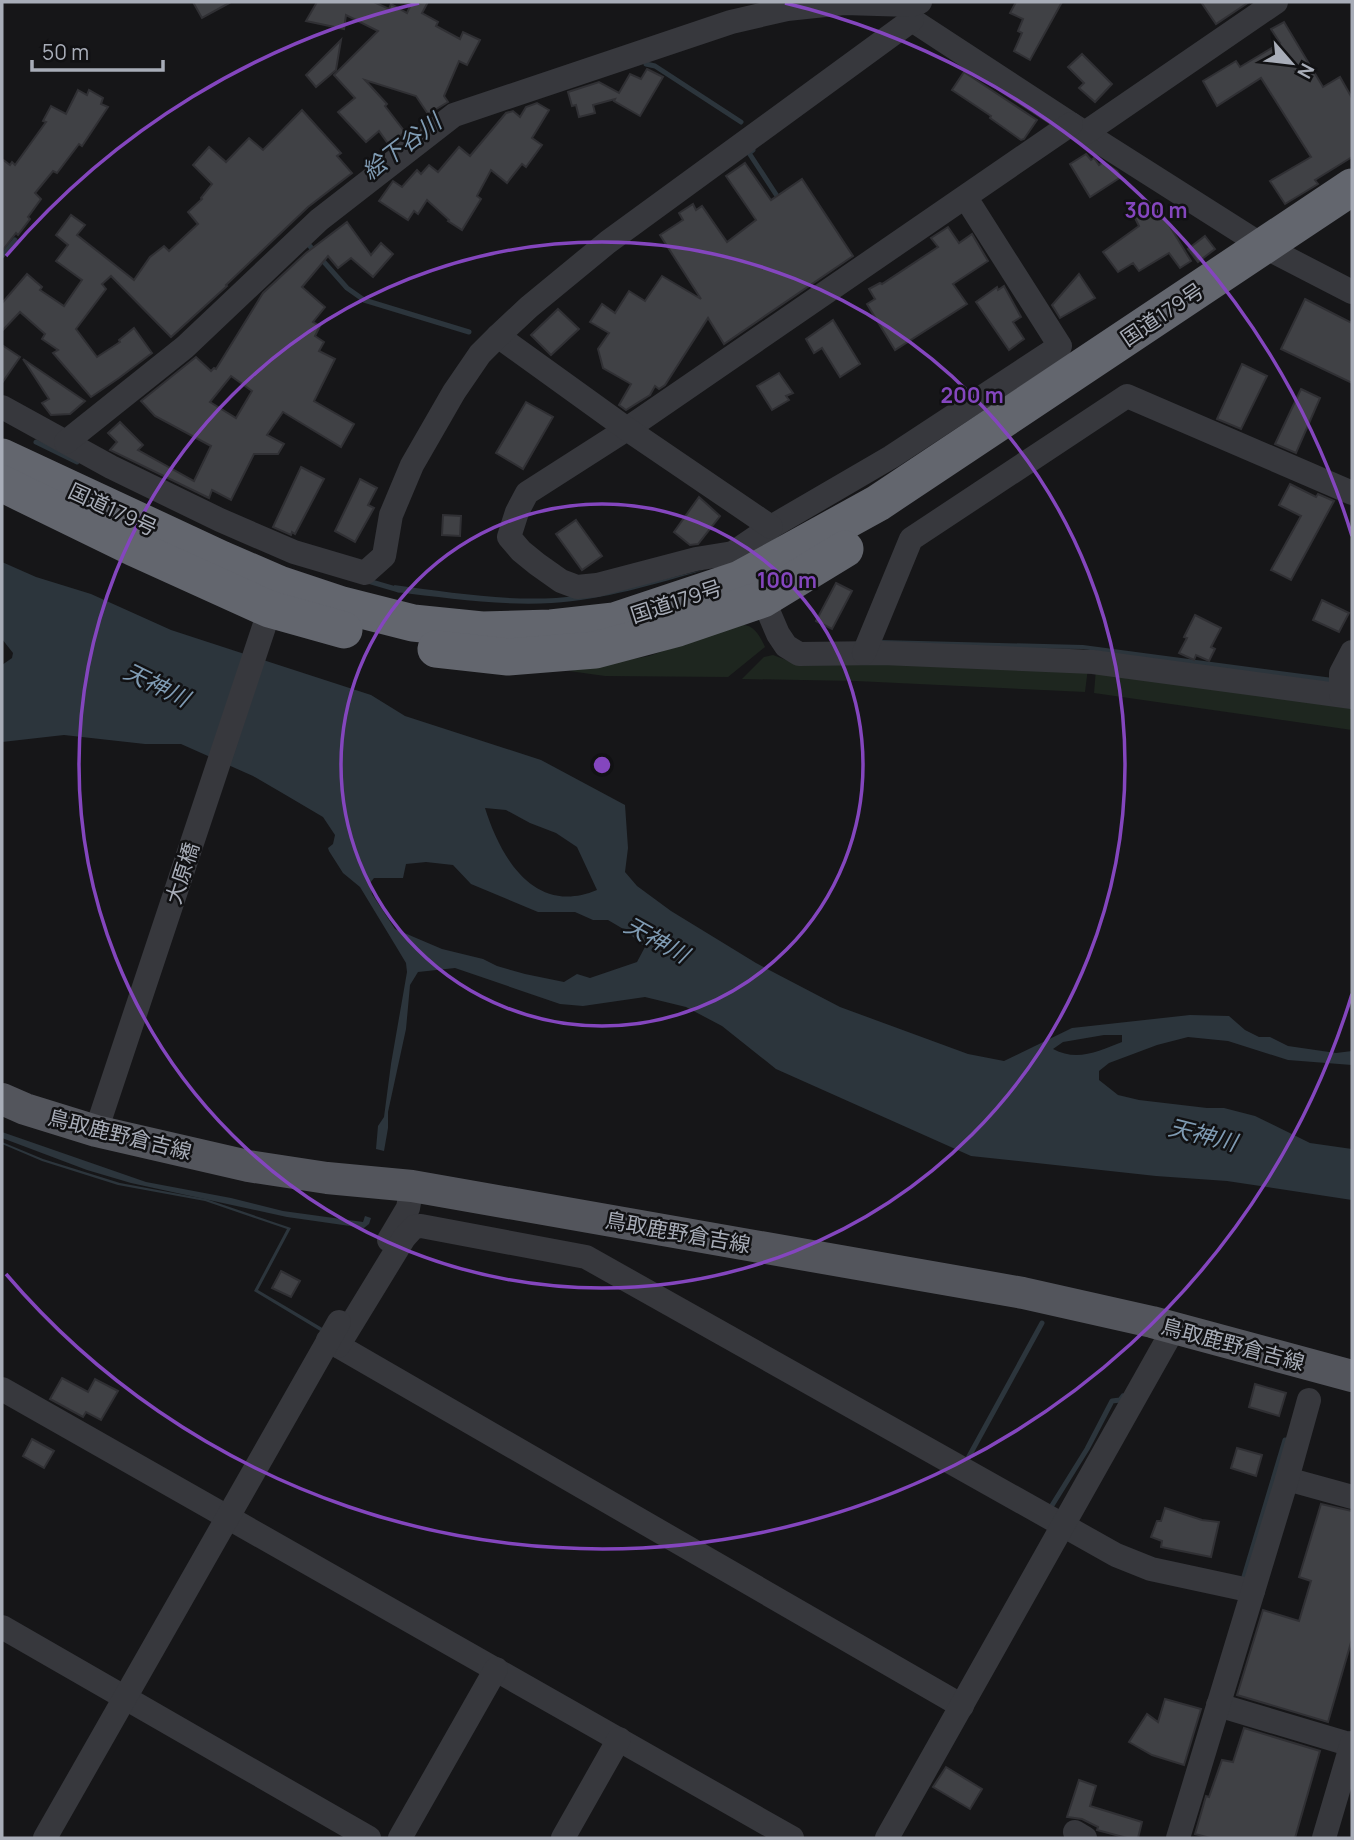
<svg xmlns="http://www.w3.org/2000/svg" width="1354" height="1840" viewBox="0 0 1354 1840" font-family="Manrope,'Noto Sans JP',sans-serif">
<rect width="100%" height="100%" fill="#161618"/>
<g fill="#1e261f">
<path d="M738 625C753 623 759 634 765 647L728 677 605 676 569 671 649 656Z"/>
<polygon points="773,655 789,661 1088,668 1085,692 856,681 742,679 764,657"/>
<polygon points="1096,669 1352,705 1352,730 1094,693"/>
</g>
<g fill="#2c353c" fill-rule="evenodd">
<path d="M2 562 36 577 91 594 171 630 371 695 405 716 541 760 625 805 628 848 625 872 637 886 671 911 756 963 840 1007 968 1054 1004 1061 1072 1028 1190 1015 1229 1016 1245 1030 1259 1037H1270L1288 1046 1336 1053 1352 1051V1065L1288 1060 1228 1041 1188 1037 1157 1045 1109 1063 1099 1071V1080L1118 1095 1139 1100 1207 1108H1224L1255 1116 1310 1143 1352 1149V1200L1227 1181 1156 1176 971 1156 776 1069 722 1026 686 1007 645 997 583 1006 560 1004 455 968 418 972 410 985 406 1029 388 1112V1128L384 1151 376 1149 378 1126 384 1117 391 1064 407 972 406 963 397 948 360 887 343 873 329 851 328 848 333 844 335 835 323 817 284 794 253 776 181 744H145L64 735 2 742V665L12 658 13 653 2 639ZM485 808 506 810 530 823 556 833 577 847 597 890C535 916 501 859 485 808ZM426 862 453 865 471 884 538 912H575L593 920H608L625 930 645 947 637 962 590 978 577 974 564 982 525 974 497 966 483 959 442 949 395 929 372 894 370 883 374 878H403L406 864ZM1104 1035H1122V1042C1099 1051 1077 1062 1053 1049L1063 1042Z"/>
<path d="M704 570C655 584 603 600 552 603 500 606 447 598 396 592L394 585C448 592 501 601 556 598 605 595 656 580 704 570Z"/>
<polygon points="880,640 1083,645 1333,678 1352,688 1083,649 880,647"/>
<polygon points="2,1132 146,1182 231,1198 283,1211 363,1222 365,1216 371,1218 369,1224 364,1228 287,1217 131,1183 87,1170 2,1138"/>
<polygon points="2,1142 43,1159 120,1183 206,1199 291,1228 258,1290 324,1329 322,1332 254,1291 287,1229 205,1201 118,1185 42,1161 2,1144"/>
</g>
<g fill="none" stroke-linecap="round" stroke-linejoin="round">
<g stroke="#2c353c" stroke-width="5">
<polyline points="646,64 655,66 741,122"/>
<polyline points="753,150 749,153 779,199"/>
<polyline points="308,244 347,288 364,300 469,332"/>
<polyline points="2,256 15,240"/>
<polyline points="36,442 77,462"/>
<polyline points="368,581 399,590"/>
<polyline points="967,1460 1042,1323"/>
<polyline points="1051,1507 1087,1449 1112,1401 1120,1400 1123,1396"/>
<polyline points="1243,1580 1285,1440"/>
</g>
</g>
<g fill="#404145" stroke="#303034" stroke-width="2" fill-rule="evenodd">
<polygon points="193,2 231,2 202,18"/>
<polygon points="317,2 374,2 389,9 391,4 407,13 412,2 428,2 422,13 438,22 436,26 460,39 463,32 480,40 467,65 459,61 444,96 448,102 428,114 416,96 365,80 387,104 385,106 405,132 389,145 379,131 366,142 338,112 355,98 334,75 378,31 346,15 344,29 306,21"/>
<polygon points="1016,2 1062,2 1030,60 1014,51 1022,33 1018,31 1023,19 1010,13"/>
<polygon points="1201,2 1249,2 1216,24"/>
<polygon points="1284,22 1323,87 1340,77 1352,98 1352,157 1315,180 1318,184 1285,204 1270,181 1311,157 1261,78 1217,106 1203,81 1236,61 1240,67 1280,43 1271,29"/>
<polygon points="341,40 336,70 316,87 306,75"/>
<polygon points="1082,54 1112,84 1095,102 1079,88 1084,83 1068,67"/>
<polygon points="647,69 663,77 640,116 614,101 615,99 593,105 595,113 579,117 576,105 572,106 568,92 599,82 619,93 630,74 641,79"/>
<polygon points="964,72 1037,120 1024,139 1021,140 990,118 991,116 952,90"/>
<polygon points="78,90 87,95 89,90 103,98 101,104 108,107 82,146 79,144 57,173 53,171 35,193 41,199 28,217 30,219 18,235 16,233 2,251 2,159 10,165 12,162 15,165 46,122 43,121 51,106 66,114"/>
<polygon points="537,103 549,110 532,138 542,145 526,167 522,164 507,183 491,170 477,196 481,199 462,230 448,221 449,220 427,200 418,214 414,211 408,220 379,201 393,181 402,187 417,170 421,174 429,165 438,172 459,147 470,156 506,113 513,111 520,117 526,107"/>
<polygon points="302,110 341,153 337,156 352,173 308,207 226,285 227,286 171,337 111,276 102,284 106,289 76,329 97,357 120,342 119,340 134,328 152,353 119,378 91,397 53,353 58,350 42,339 45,334 20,312 2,331 2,303 27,274 42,287 40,290 64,306 82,280 56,261 68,245 56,235 71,215 85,225 77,235 134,280 150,257 164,246 169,251 198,224 188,212 202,199 201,198 212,184 193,165 209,147 226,162 249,138 263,150"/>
<polygon points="1086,154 1091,160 1094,158 1099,165 1103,162 1117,171 1121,177 1090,197 1070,164"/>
<polygon points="745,163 771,200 802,179 853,256 724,344 708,318 665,385 659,389 655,386 650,395 626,410 619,405 631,384 603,368 598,349 609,333 590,322 602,304 615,313 629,291 645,301 662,276 701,299 660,235 683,220 679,213 693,204 696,210 702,206 727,242 756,220 726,176"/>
<polygon points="1160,210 1191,261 1180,268 1169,253 1139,271 1133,263 1118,272 1103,252 1139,226 1135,218 1146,211 1150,216"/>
<path d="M347 222 371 255 381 243 393 254 373 277 351 258 338 268 328 256 302 287 325 307 313 322 320 326 315 336 324 342 319 351 335 359 314 401 354 424 341 447 283 412 267 435 284 444 278 454H254L231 500 212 490 209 498 110 450 117 442 108 433 120 422 143 445 138 450 194 481 211 446 155 416 141 401 196 357 211 371 214 368 216 369 263 293 306 253ZM231 376 252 391 236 418 210 402Z"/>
<polygon points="948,227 959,243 972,234 988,261 953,284 967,304 895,350 867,304 875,299 869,289 880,283 882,284 938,247 931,238"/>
<polygon points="1205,236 1215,249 1198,262 1188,249"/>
<polygon points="1079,274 1095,298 1060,318 1052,305"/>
<polygon points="1004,286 1021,317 1013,322 1024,339 1009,350 976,302 997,287 998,290"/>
<polygon points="1305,299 1352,323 1352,383 1281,349"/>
<polygon points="558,309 579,329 551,355 531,335"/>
<polygon points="833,320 860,364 840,377 822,348 814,353 806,339"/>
<polygon points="2,345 20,357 2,383"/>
<polygon points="23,359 85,401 70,414 51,415 42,403 49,399"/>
<polygon points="1242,364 1267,376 1241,429 1217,419"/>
<polygon points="779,373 793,393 786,396 789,400 772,410 757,386"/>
<polygon points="1301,389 1320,398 1296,453 1275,444"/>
<polygon points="526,402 553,417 523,469 496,453"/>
<polygon points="301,467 324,479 295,534 292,532 291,535 273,527"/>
<polygon points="360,479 377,488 368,505 374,508 355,542 335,531"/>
<polygon points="1290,484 1316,497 1318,494 1334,501 1291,580 1271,570 1301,516 1279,505"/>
<polygon points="699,497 720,516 698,544 690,545 674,532"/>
<polygon points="443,515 461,516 460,536 442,535"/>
<polygon points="576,520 602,556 582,570 556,534"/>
<polygon points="836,583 852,591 832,629 816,621"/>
<polygon points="1322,600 1349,613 1339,632 1313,620"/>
<polygon points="1195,615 1221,628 1211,647 1215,649 1209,661 1196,655 1194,660 1179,653 1187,638 1184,637"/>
<polygon points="281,1271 300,1281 291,1297 272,1288"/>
<polygon points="62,1378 88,1392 95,1379 118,1391 101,1420 86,1412 83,1417 50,1399"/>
<polygon points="1255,1384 1286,1393 1279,1416 1249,1407"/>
<polygon points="32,1439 54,1451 44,1468 23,1456"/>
<polygon points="1237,1448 1262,1455 1256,1476 1231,1468"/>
<polygon points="1321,1504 1352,1511 1352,1639 1328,1722 1237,1695 1263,1610 1299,1621 1311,1581 1299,1577"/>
<polygon points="1165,1508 1202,1520 1219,1522 1211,1557 1161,1547 1162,1541 1151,1537 1157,1521 1161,1521"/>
<polygon points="1165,1699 1201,1709 1184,1765 1152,1755 1129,1742 1147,1714 1158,1722"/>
<polygon points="1244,1728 1320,1751 1295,1838 1210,1838 1195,1834 1206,1796 1209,1797 1222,1760 1233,1762"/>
<polygon points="946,1767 982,1789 970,1809 933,1787"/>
<polygon points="1079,1780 1096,1786 1090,1806 1142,1822 1138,1838 1127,1838 1097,1830 1098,1827 1082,1819 1067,1817"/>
</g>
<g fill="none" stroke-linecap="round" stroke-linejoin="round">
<g stroke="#37383d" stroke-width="24">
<polyline points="911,6 912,20 1071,124 1263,246 1352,292"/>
<polyline points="1085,133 1276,2"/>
<polyline points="966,198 1060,346 891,457 771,527 733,553 696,559 597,585 577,587 561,581 537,564 521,551 509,537 517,512 527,493 627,429 1071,124"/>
<polyline points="498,336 627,429 771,527"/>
<polyline points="2,407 111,467 220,520 294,552 365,573 384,556 391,515 412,465 454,392 480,354 498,336 529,307 608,242 912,20"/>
<polyline points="66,442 185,347 319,220 454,115 731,22 787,9 844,3 911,5 920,2"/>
<polyline points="763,599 778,634 786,646 799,654 883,653 1093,662 1352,697"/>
<polyline points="864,653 911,539 1127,396 1352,493"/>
<polyline points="1341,694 1341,673 1352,652"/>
<polyline points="96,1131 274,597"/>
<polyline points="389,1240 408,1208 412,1186"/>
<polyline points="328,1340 962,1706"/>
<polyline points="338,1346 404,1238 414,1227 421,1226 586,1257 1116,1555 1151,1569 1253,1591"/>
<polyline points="2,1389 792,1838"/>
<polyline points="1287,1479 1352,1497"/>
<polyline points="2,1627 369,1838"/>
<polyline points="1218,1705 1352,1745"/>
<polyline points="1075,1832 1085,1838"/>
<polyline points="45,1838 339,1322"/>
<polyline points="400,1838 496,1669"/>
<polyline points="563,1838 619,1739"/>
<polyline points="887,1838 1174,1328"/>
<polyline points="1178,1838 1287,1479 1309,1400"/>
<polyline points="1324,1838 1352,1743"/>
</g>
<polyline stroke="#53555c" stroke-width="32" points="2,1099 25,1109 96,1131 248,1166 327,1178 412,1186 1023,1293 1152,1322 1352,1376"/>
<g stroke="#63666e" stroke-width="37">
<polyline points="2,457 221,559 279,584 342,605 413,623 482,630 551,628 614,621 740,579 878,503 1352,187"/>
<polyline points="3,484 134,548 269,609 344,630"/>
<polyline points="436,649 508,657 595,650 678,628 763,599 845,549"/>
</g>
</g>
<g fill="none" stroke="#8446be" stroke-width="3.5">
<circle cx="602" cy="765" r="261"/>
<circle cx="602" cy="765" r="523"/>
<path d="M1352 994A784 784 0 0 1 6 1274M6 256A784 784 0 0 1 419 3M785 3A784 784 0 0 1 1352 536"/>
</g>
<g text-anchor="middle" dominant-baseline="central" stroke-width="5" stroke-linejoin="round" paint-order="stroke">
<g font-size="21" fill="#a8adb8" stroke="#111113">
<text transform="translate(1162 314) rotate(-34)">国道179号</text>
<text transform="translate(113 509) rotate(25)">国道179号</text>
<text transform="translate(676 601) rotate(-18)">国道179号</text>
<text transform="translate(182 873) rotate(-72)">大原橋</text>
<text transform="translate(120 1134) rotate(14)">鳥取鹿野倉吉線</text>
<text transform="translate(678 1232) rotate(10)">鳥取鹿野倉吉線</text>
<text transform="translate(1233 1344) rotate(15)">鳥取鹿野倉吉線</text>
</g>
<g font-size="23" font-style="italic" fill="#7f9bb3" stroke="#111113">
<text transform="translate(401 146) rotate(-37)">絵下谷川</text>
<text transform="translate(157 684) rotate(26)">天神川</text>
<text transform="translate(657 939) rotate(29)">天神川</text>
<text transform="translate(1203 1134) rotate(14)">天神川</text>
</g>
</g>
<circle cx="602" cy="765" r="10" fill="#8446be" stroke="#111113" stroke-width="3.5"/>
<g font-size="21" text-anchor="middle" font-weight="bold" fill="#8446be" stroke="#111113" stroke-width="5" stroke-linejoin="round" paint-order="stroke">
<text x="1156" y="218">300 m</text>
<text x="972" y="403">200 m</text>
<text x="787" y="588">100 m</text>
</g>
<rect width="1354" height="1840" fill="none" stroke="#a8adb8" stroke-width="7"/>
<g transform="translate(1291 63) rotate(118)" stroke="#111113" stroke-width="5" paint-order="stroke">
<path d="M0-5L12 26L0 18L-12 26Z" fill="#a8adb8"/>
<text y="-10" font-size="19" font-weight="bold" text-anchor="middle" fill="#a8adb8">N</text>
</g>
<path d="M32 60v10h131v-10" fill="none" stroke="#a8adb8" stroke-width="3.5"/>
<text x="42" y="60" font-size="21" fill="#a8adb8" stroke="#111113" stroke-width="5" paint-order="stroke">50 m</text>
</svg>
